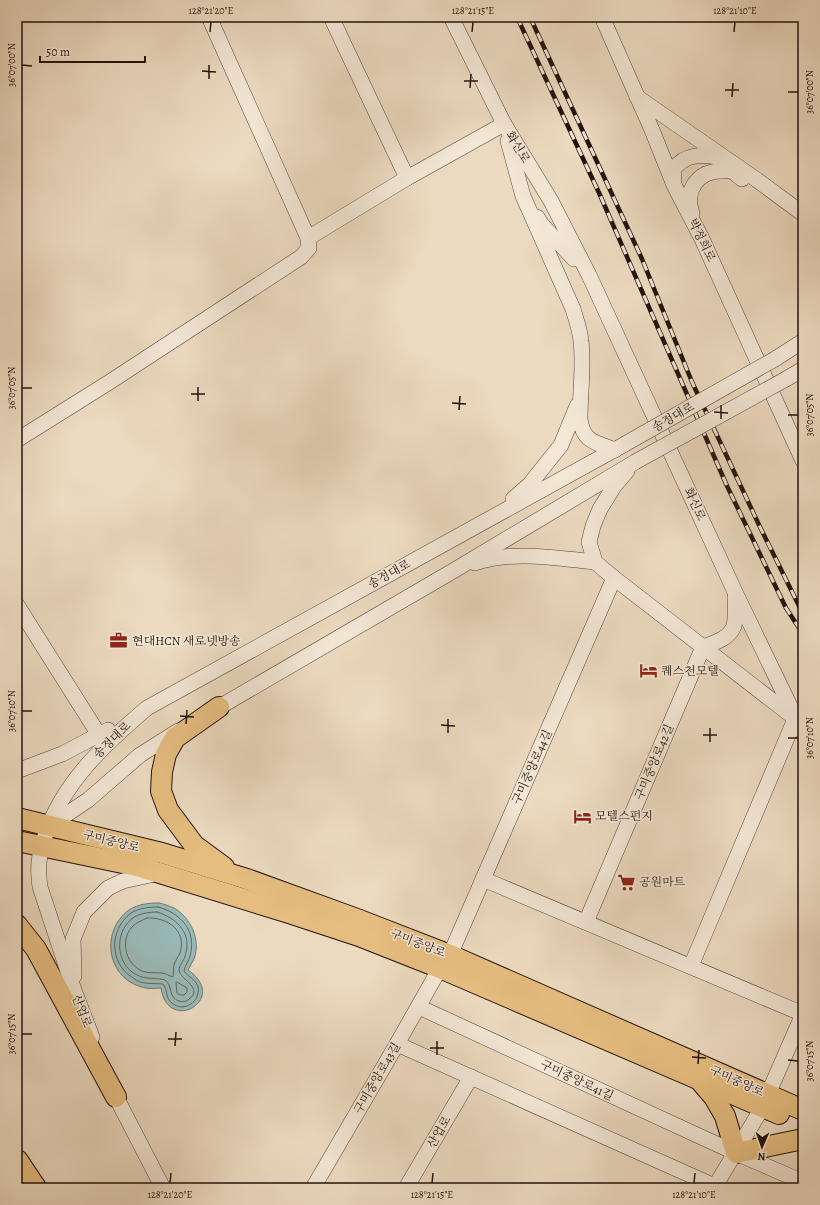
<svg xmlns="http://www.w3.org/2000/svg" width="820" height="1205" viewBox="0 0 820 1205" font-family="Alegreya,'Noto Serif KR',serif">
<rect width="100%" height="100%" fill="#ecdac0"/>
<filter id="stains"><feTurbulence type="fractalNoise" baseFrequency=".005" numOctaves="4"/><feColorMatrix values="0 0 0 0 .2 0 0 0 0 .09 0 0 0 0 .02 0 0 0 .5 -.17"/></filter>
<radialGradient id="worn" r=".72"><stop offset=".6" stop-color="#630" stop-opacity="0"/><stop offset="1" stop-color="#630" stop-opacity=".3"/></radialGradient>
<path fill="#9abab8" stroke="#6a7773" d="M159 903C164 904 169 906 174 908 191 918 201 940 194 959 192 963 190 966 188 970 230 999 168 1035 161 988 156 988 151 989 146 988 107 981 99 932 129 910 138 904 149 903 159 903Z"/>
<g fill="none" stroke-linecap="round" stroke-linejoin="round">
<g stroke="#5e6662" stroke-width="1">
<path d="M158 907C181 913 197 931 190 956 189 961 185 965 184 971 188 977 196 979 198 987 201 1002 183 1013 172 1003 165 998 168 989 163 984 152 983 142 985 133 978 109 963 109 930 131 913 139 908 149 907 158 907Z"/>
<path d="M157 912C177 918 193 934 185 956 184 961 179 965 179 970 180 980 205 988 188 1000 185 1002 182 1002 179 1001 168 998 173 985 165 980 155 977 146 980 137 975 114 964 114 928 136 916 143 913 150 912 157 912Z"/>
<path d="M147 918C168 917 187 931 180 953 178 957 175 961 174 965 173 969 174 973 173 977 169 976 166 973 161 973 154 972 147 974 140 970 125 962 121 941 131 928 135 923 141 921 147 918Z"/>
<polygon points="177,982 187,988 187,992 184,995 180,995 177,993 176,983"/>
</g>
<defs>
<g id="minor">
<polyline points="209,17 308,238 407,178 504,124"/>
<polyline points="331,17 407,178"/>
<polyline points="451,17 504,124 551,201 589,275 735,592 803,733"/>
<polyline points="602,17 652,130 674,185 702,239 803,461"/>
<polyline points="637,97 757,180 803,214"/>
<path d="M508 141 523 196 573 309C576 319 580 330 581 341 584 367 580 393 580 419 583 442 595 442 615 450"/>
<path d="M674 181 673 170C685 153 703 154 721 158"/>
<path d="M692 213C684 190 698 170 723 171 725 171 730 170 732 171 735 173 739 177 742 179"/>
<polyline points="537,217 542,225 574,259"/>
<polyline points="775,359 803,341"/>
<polyline points="786,379 803,369"/>
<polyline points="17,440 108,383 301,257 309,248 308,238"/>
<polyline points="627,471 615,485 600,509 593,526 589,542 595,562 614,578 792,716"/>
<polyline points="513,499 530,484 561,445 577,406"/>
<path d="M475 563C513 550 556 558 595 562"/>
<polyline points="17,605 99,735"/>
<path d="M703 647C714 643 729 639 734 626 736 619 735 603 735 596"/>
<polyline points="209,713 453,571 635,462"/>
<polyline points="17,771 62,754 108,730"/>
<polyline points="49,826 88,800 140,755 178,731"/>
<polyline points="483,879 803,1014"/>
<polyline points="586,922 703,647"/>
<polyline points="450,955 614,578"/>
<polyline points="691,966 795,719"/>
<polyline points="74,976 73,939 84,912 108,888 123,881 159,873"/>
<polyline points="419,1007 736,1153 803,1182"/>
<path d="M92 1037 75 993 40 887C37 867 39 855 45 836 63 782 105 744 147 708L625 444"/>
<polyline points="397,1044 719,1188"/>
<polyline points="112,1087 116,1097 163,1188"/>
<polyline points="313,1188 397,1044 440,968"/>
<polyline points="406,1188 471,1077"/>
<polyline points="714,1188 762,1108 803,1014"/>
</g>
<g id="major">
<polyline points="219,707 175,738 166,754 162,772 161,791 168,810 194,845 224,867"/>
<polyline points="17,818 162,853 247,879 357,919 450,955 803,1110"/>
<polyline points="17,841 137,866 289,913 359,936 440,968 779,1114"/>
<polyline points="17,925 36,949 116,1097"/>
<polyline points="702,1083 714,1097 725,1116 736,1153 803,1139"/>
</g>
<polyline id="highway" points="17,1161 35,1188"/>
</defs>
<use href="#minor" stroke="#544439" stroke-width="16"/>
<use href="#major" stroke="#22120c" stroke-width="22"/>
<use href="#highway" stroke="#22120c" stroke-width="24"/>
<use href="#minor" stroke="#f3e7d6" stroke-width="15"/>
<use href="#major" stroke="#e6bd80" stroke-width="20"/>
<use href="#highway" stroke="#e6bd80" stroke-width="22"/>
<defs>
<g id="rail">
<polyline points="517,17 600,195 727,486 786,608 803,634"/>
<polyline points="530,17 642,259 692,382 760,527 803,614"/>
</g>
</defs>
<use href="#rail" stroke="#22120c" stroke-width="4.5"/>
<use href="#rail" stroke="#f3e7d6" stroke-width="3" stroke-dasharray="9" stroke-linecap="butt"/>
<defs>
<g id="minor-bridge">
<polyline points="625,444 775,359"/>
<polyline points="635,462 786,379"/>
</g>
</defs>
<use href="#minor-bridge" stroke="#544439" stroke-width="16" stroke-linecap="butt"/>
<use href="#minor-bridge" stroke="#f3e7d6" stroke-width="15"/>
</g>
<path fill="none" stroke="#22120c" stroke-width="1.5" d="M210 32 211 22M472 32 473 22M734 32 735 22M22 65 32 66M202 71 216 72M209 79V65M464 81H478M470 88 471 74M725 90H739M788 92H798M732 97 733 83M22 388H32M191 394H205M198 401V387M452 403 466 404M459 410 460 396M714 412 728 413M788 415H798M721 419V405M22 711H32M180 716 194 717M186 724 187 710M441 725 455 726M448 733V719M703 735H717M788 738H798M710 742V728M22 1034H32M168 1039H182M175 1046 176 1032M430 1048H444M437 1055V1041M692 1057 706 1058M788 1060 798 1061M698 1064 699 1050M170 1183 171 1173M432 1183 433 1173M694 1183 695 1173"/>
<defs>
<symbol id="office-bare" viewBox="-9 -9 18 18"><path d="M-6-3h4V-5.5h4V-3h4V5H-6ZM-1-4.5V-3h2v-1.5ZM-6 0V1H6V0Z" fill="#8f2418" stroke="#f3e7d6" stroke-width="2.5" paint-order="stroke"/></symbol>
<symbol id="hotel-bare" viewBox="-9 -9 18 18"><path d="M-6-4.5h1.5V1H6V5H4.5V3h-9V5H-6ZM-4 0a1.8 1.8 0 1 1 3.6 0ZM.5 0V-2.5h3Q6-2.5 6 0Z" fill="#8f2418" stroke="#f3e7d6" stroke-width="2.5" paint-order="stroke"/></symbol>
<symbol id="supermarket-bare" viewBox="-9 -9 18 18"><path d="M-6-5.5h2.5l.6 2H6L4.5 2H-2.5L-4.4-4H-6ZM-1.5 3.2a1.3 1.3 0 1 0 .1 0ZM3 3.2a1.3 1.3 0 1 0 .1 0Z" fill="#8f2418" stroke="#f3e7d6" stroke-width="2.5" paint-order="stroke"/></symbol>
</defs>
<g fill-rule="evenodd">
<use href="#office-bare" x="106" y="628" width="25" height="25"/>
<use href="#hotel-bare" x="636" y="658" width="25" height="25"/>
<use href="#hotel-bare" x="570" y="804" width="25" height="25"/>
<use href="#supermarket-bare" x="614" y="870" width="25" height="25"/>
</g>
<g text-anchor="middle" dominant-baseline="central" stroke-width="3" stroke-linejoin="round" paint-order="stroke">
<g font-size="12" fill="#22120c" stroke="#f3e7d6">
<text transform="translate(518 147) rotate(59)">화신로</text>
<text transform="translate(702 240) rotate(64)">박정희로</text>
<text transform="translate(673 417) rotate(-30)">송정대로</text>
<text transform="translate(695 504) rotate(65)">화신로</text>
<text transform="translate(389 574) rotate(-29)">송정대로</text>
<text transform="translate(112 740) rotate(-44)">송정대로</text>
<text transform="translate(654 762) rotate(-67)">구미중앙로42길</text>
<text transform="translate(532 767) rotate(-66)">구미중앙로44길</text>
<text transform="translate(111 841) rotate(14)">구미중앙로</text>
<text transform="translate(418 943) rotate(21)">구미중앙로</text>
<text transform="translate(82 1011) rotate(69)">산업로</text>
<text transform="translate(377 1078) rotate(-60)">구미중앙로43길</text>
<text transform="translate(577 1080) rotate(25)">구미중앙로41길</text>
<text transform="translate(737 1081) rotate(24)">구미중앙로</text>
<text transform="translate(439 1132) rotate(-60)">산업로</text>
</g>
<g font-size="12" fill="#22120c" stroke="#f3e7d6" text-anchor="start">
<text x="132" y="641">현대HCN 새로넷방송</text>
<text x="661" y="671">퀘스천모텔</text>
<text x="595" y="816">모텔스펀지</text>
<text x="639" y="882">공원마트</text>
</g>
</g>
<rect width="820" height="1205" fill="none" stroke="#ecdac0" stroke-width="44"/>
<g transform="translate(762 1147) rotate(182)" stroke="#f3e7d6" stroke-width="3" paint-order="stroke">
<path d="M0-3L7 15L0 10L-7 15Z" fill="#22120c"/>
<text y="-6" font-size="11" font-weight="bold" text-anchor="middle" fill="#22120c">N</text>
</g>
<path d="M40 56v6h105v-6" fill="none" stroke="#22120c" stroke-width="2"/>
<text x="46" y="56" font-size="12" fill="#22120c" stroke="#f3e7d6" stroke-width="3" paint-order="stroke">50 m</text>
<rect x="22" y="22" width="776" height="1161" fill="none" stroke="#22120c" stroke-width="1.5"/>
<g font-size="10" text-anchor="middle" fill="#22120c">
<text x="211" y="14">128°21'20"E</text>
<text x="473" y="14">128°21'15"E</text>
<text x="735" y="14">128°21'10"E</text>
<text transform="translate(11 65) rotate(-90)" y="4">36°07'00"N</text>
<text transform="translate(809 92) rotate(-90)" y="4">36°07'00"N</text>
<text transform="translate(11 388) rotate(-90)" y="4">36°07'05"N</text>
<text transform="translate(809 415) rotate(-90)" y="4">36°07'05"N</text>
<text transform="translate(11 711) rotate(-90)" y="4">36°07'10"N</text>
<text transform="translate(809 738) rotate(-90)" y="4">36°07'10"N</text>
<text transform="translate(11 1034) rotate(-90)" y="4">36°07'15"N</text>
<text transform="translate(809 1061) rotate(-90)" y="4">36°07'15"N</text>
<text x="170" y="1198">128°21'20"E</text>
<text x="432" y="1198">128°21'15"E</text>
<text x="694" y="1198">128°21'10"E</text>
</g>
<rect width="100%" height="100%" filter="url(#stains)"/>
<rect width="100%" height="100%" fill="url(#worn)"/>
</svg>
